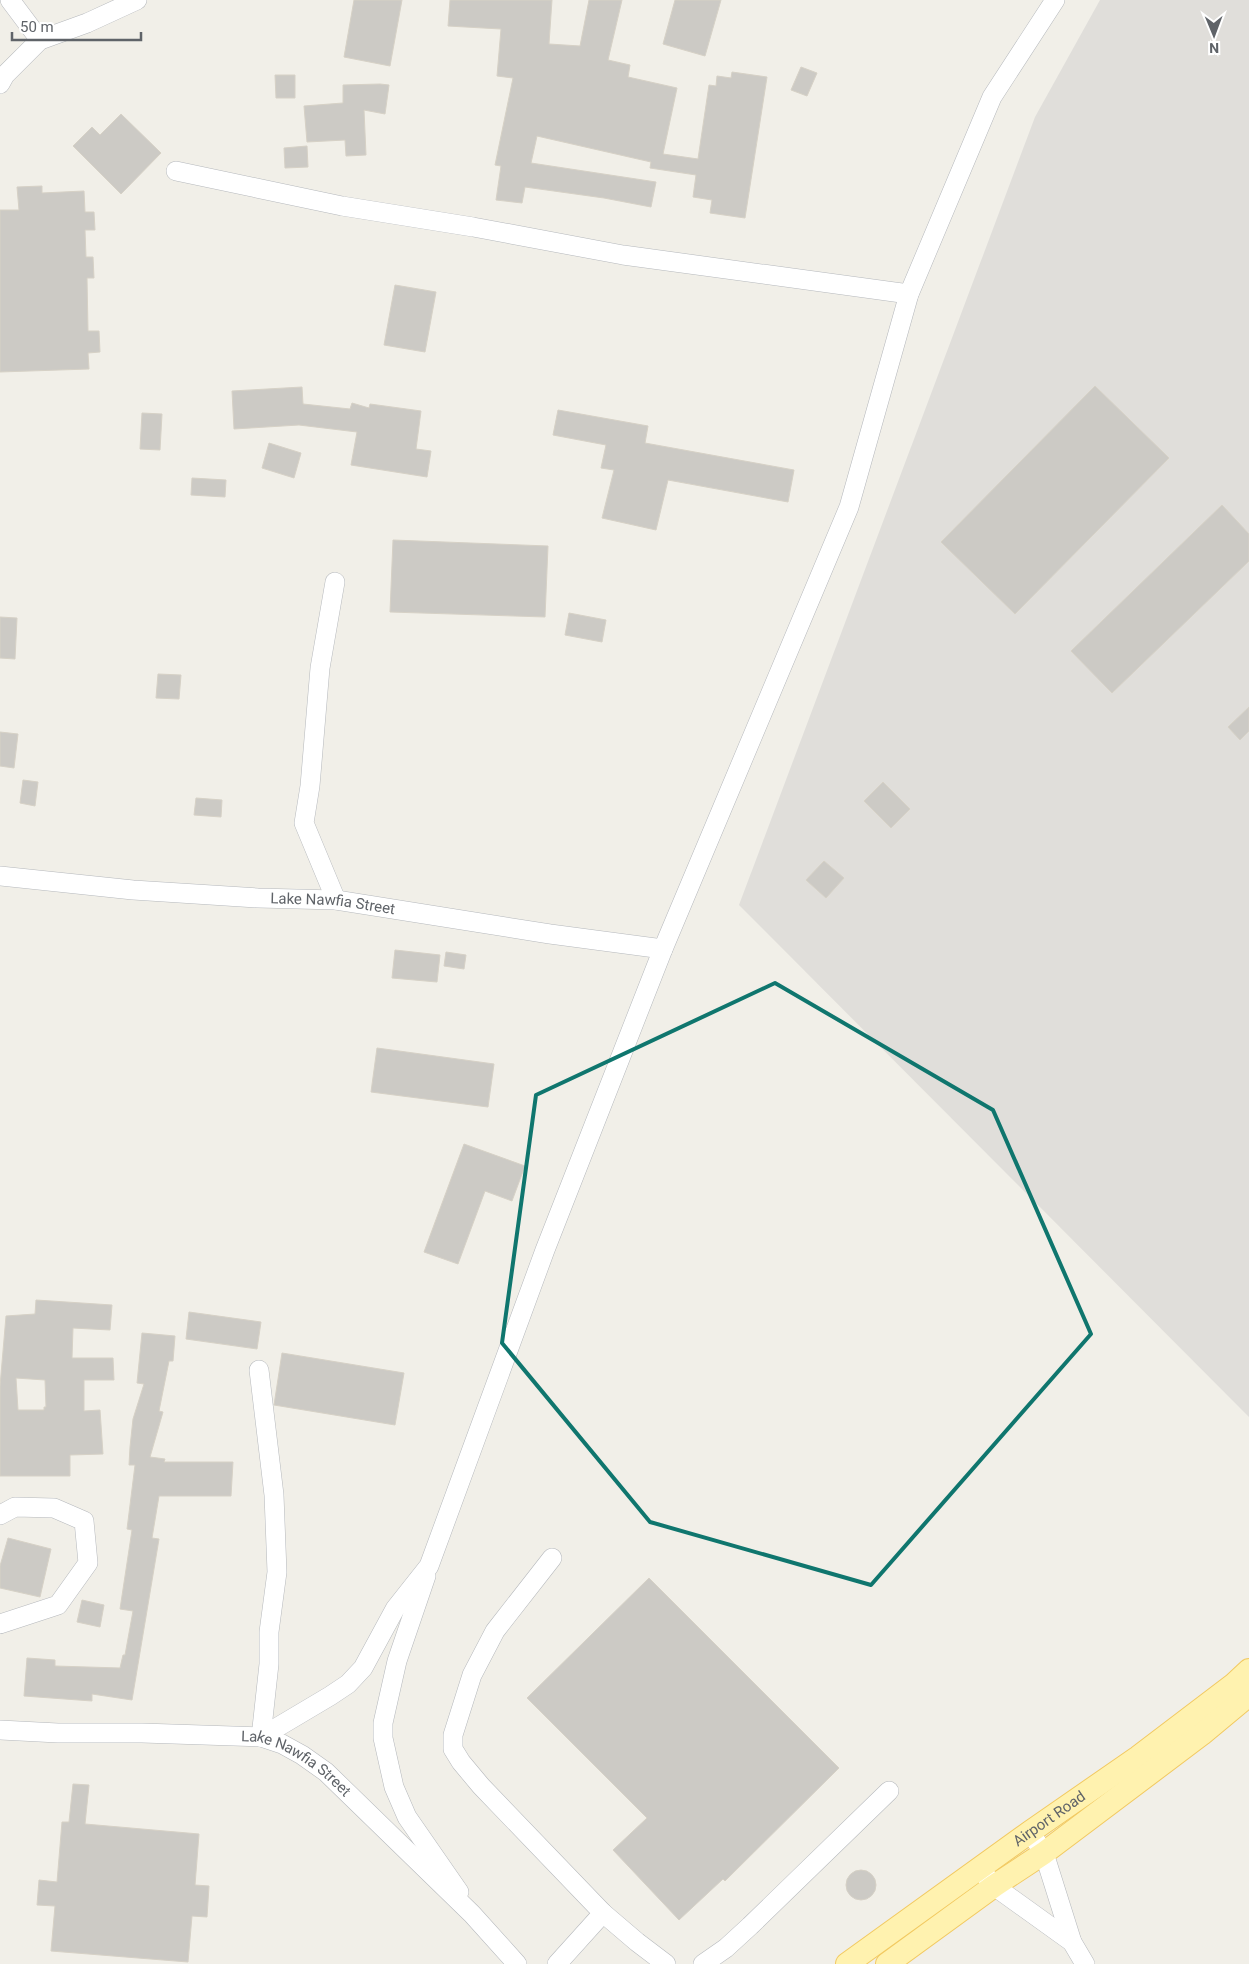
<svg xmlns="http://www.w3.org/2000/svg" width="1249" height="1964" viewBox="0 0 1249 1964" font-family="Roboto,sans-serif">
<rect width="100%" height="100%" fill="#f1efe8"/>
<polygon fill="#e0deda" points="1100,0 1249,0 1249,1417 739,905 1035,117"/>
<g fill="#cccac5" stroke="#d6d1c6" fill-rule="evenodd">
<polygon points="354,0 402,0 390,66 344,57"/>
<polygon points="450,0 552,0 549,44 580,46 589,0 622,0 608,60 630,65 628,77 677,88 663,154 698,159 709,85 716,86 717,76 731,78 732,72 767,77 745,218 710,213 712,200 693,197 696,175 650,168 651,162 537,136 531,163 656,182 651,207 604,198 525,187 522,203 496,200 501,166 495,165 513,78 497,76 501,29 448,26"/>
<polygon points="675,0 721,0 705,56 663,44"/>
<polygon points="801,67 817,73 807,96 791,90"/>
<polygon points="275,75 295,75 295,98 276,98"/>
<polygon points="380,84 389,85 385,114 364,110 366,155 346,156 345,140 307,142 304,106 343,103 343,85"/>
<polygon points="121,114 161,153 121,194 73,146 92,127 100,135"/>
<polygon points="307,146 308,167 285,168 284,148"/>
<polygon points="42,186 42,193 84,191 85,212 94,212 95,230 85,230 86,257 93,257 94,278 87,278 88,331 99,331 100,352 88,353 89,369 0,372 0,210 19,210 17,187"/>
<polygon points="395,285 436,292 425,352 384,345"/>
<polygon points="1095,386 1169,458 1015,614 941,542"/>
<polygon points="302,387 303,404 350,409 352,403 369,408 370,404 421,411 416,449 431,451 427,477 351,465 357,432 299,425 234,429 232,391"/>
<polygon points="558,410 648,426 645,443 794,470 788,502 668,480 656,530 602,518 614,470 601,468 606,445 553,435"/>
<polygon points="142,413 162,414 160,450 140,449"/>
<polygon points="269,443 301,453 294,478 262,468"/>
<polygon points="192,478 226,480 225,497 191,495"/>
<polygon points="1222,505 1249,534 1249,561 1112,693 1071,651"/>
<polygon points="393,540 548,546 545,617 390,612"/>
<polygon points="569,613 606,620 602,642 565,635"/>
<polygon points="0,617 17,618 15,659 0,658"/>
<polygon points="158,674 181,675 179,699 156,698"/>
<polygon points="1249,707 1249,731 1240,740 1228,727"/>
<polygon points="0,732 18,734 14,768 0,766"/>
<polygon points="23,780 38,782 35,806 20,803"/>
<polygon points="883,782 910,809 891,828 864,801"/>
<polygon points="196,798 222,800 221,817 194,815"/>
<polygon points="824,861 844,878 826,898 806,880"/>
<polygon points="395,950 440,955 437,982 392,978"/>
<polygon points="446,952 466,955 464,969 444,966"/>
<polygon points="377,1048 494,1064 488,1107 371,1092"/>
<polygon points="464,1144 525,1166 512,1201 485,1191 458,1264 424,1252"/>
<path d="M36 1300 112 1305 110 1330 73 1328 72 1358H113L114 1380H84V1411L100 1410 103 1454 70 1455V1476H0V1386L6 1316 35 1314ZM16 1378 45 1380 46 1407H44V1410H18Z"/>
<polygon points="189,1312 261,1322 257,1349 186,1339"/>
<polygon points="142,1333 175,1336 173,1361 169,1361 159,1411 163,1412 150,1457 165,1459 164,1462 233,1462 231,1496 159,1496 152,1538 159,1539 132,1700 92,1694 92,1701 24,1696 27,1658 55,1660 55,1666 120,1668 123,1655 125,1655 133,1611 120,1609 132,1530 127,1529 135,1465 129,1465 130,1447 133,1419 144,1384 137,1383"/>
<polygon points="282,1353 404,1373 395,1425 274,1405"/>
<polygon points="8,1538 51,1549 40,1597 0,1588 0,1566"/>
<polygon points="649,1578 839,1768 725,1881 723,1879 679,1920 613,1850 647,1818 527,1698"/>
<polygon points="82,1600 104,1605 100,1627 77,1622"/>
<polygon points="73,1784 89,1785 85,1824 199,1834 195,1885 209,1886 207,1917 192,1916 188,1962 51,1951 55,1906 37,1905 39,1880 57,1882 62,1822 69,1822"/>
<circle cx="861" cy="1885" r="15"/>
</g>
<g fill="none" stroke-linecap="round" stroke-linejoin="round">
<defs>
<g id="minor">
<polyline points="10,0 40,40"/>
<polyline points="0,84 5,75 40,40 87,23 137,0"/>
<polyline points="176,171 342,206 473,227 623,255 909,294"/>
<polyline points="335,582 320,668 310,786 304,823 336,900"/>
<path id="s1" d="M0 876 133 890 258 898 336 900 550 934 663 949"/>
<polyline points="259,1370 274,1495 277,1572 269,1632 269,1664 261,1737"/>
<polyline points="0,1515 15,1507 54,1508 84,1521 88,1563 58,1605 0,1624"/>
<polyline points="552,1558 495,1631 472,1675 453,1735 453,1749 461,1762 481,1786 603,1913 637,1942 666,1964"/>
<polyline points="426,1576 397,1661 383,1723 383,1738 394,1787 407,1817 459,1892"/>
<path id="s2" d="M0 1730 58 1733H142L261 1737 282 1744 302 1755 326 1772 472 1914 517 1964"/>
<polyline points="261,1737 330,1696 348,1684 363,1668 395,1609 429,1566 545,1250 663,949 849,507 909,294 992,97 1055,0"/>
<polyline points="1030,1832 1044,1853 1072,1942 1085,1964"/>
<polyline points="986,1876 994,1886 1072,1942"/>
<polyline points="557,1964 603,1913"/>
<polyline points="703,1964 726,1948 750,1926 889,1791"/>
</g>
<g id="major">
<path id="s3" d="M847 1964 1030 1832 1138 1757 1234 1684 1249 1670"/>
<polyline points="887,1964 994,1886 1044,1853 1202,1734 1249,1695"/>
</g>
</defs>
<use href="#minor" stroke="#b5b8bc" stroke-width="20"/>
<use href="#major" stroke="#f2c960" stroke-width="24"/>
<use href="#minor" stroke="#fff" stroke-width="19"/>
<use href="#major" stroke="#fff2af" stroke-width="22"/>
</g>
<path fill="none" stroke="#0f766e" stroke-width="4" stroke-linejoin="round" d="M775 983 993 1110 1091 1334 871 1585 650 1522 502 1343 536 1095Z"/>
<g text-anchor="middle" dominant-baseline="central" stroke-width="4" stroke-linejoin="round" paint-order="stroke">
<g font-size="15" fill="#5f6368" stroke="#fff">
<text stroke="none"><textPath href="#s1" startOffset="334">Lake Nawfia Street</textPath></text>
<text stroke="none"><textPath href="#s2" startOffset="304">Lake Nawfia Street</textPath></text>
<text stroke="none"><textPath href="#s3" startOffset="249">Airport Road</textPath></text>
</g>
</g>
<g transform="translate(1214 35) rotate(179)" stroke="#ffffff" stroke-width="4" paint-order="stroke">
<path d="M0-4L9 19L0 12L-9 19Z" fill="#5f6368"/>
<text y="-8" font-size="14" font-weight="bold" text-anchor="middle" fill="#5f6368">N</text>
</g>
<path d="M12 32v8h129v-8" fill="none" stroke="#5f6368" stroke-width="2.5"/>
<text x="20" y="32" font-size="15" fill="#5f6368" stroke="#ffffff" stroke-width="4" paint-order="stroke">50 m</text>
</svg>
